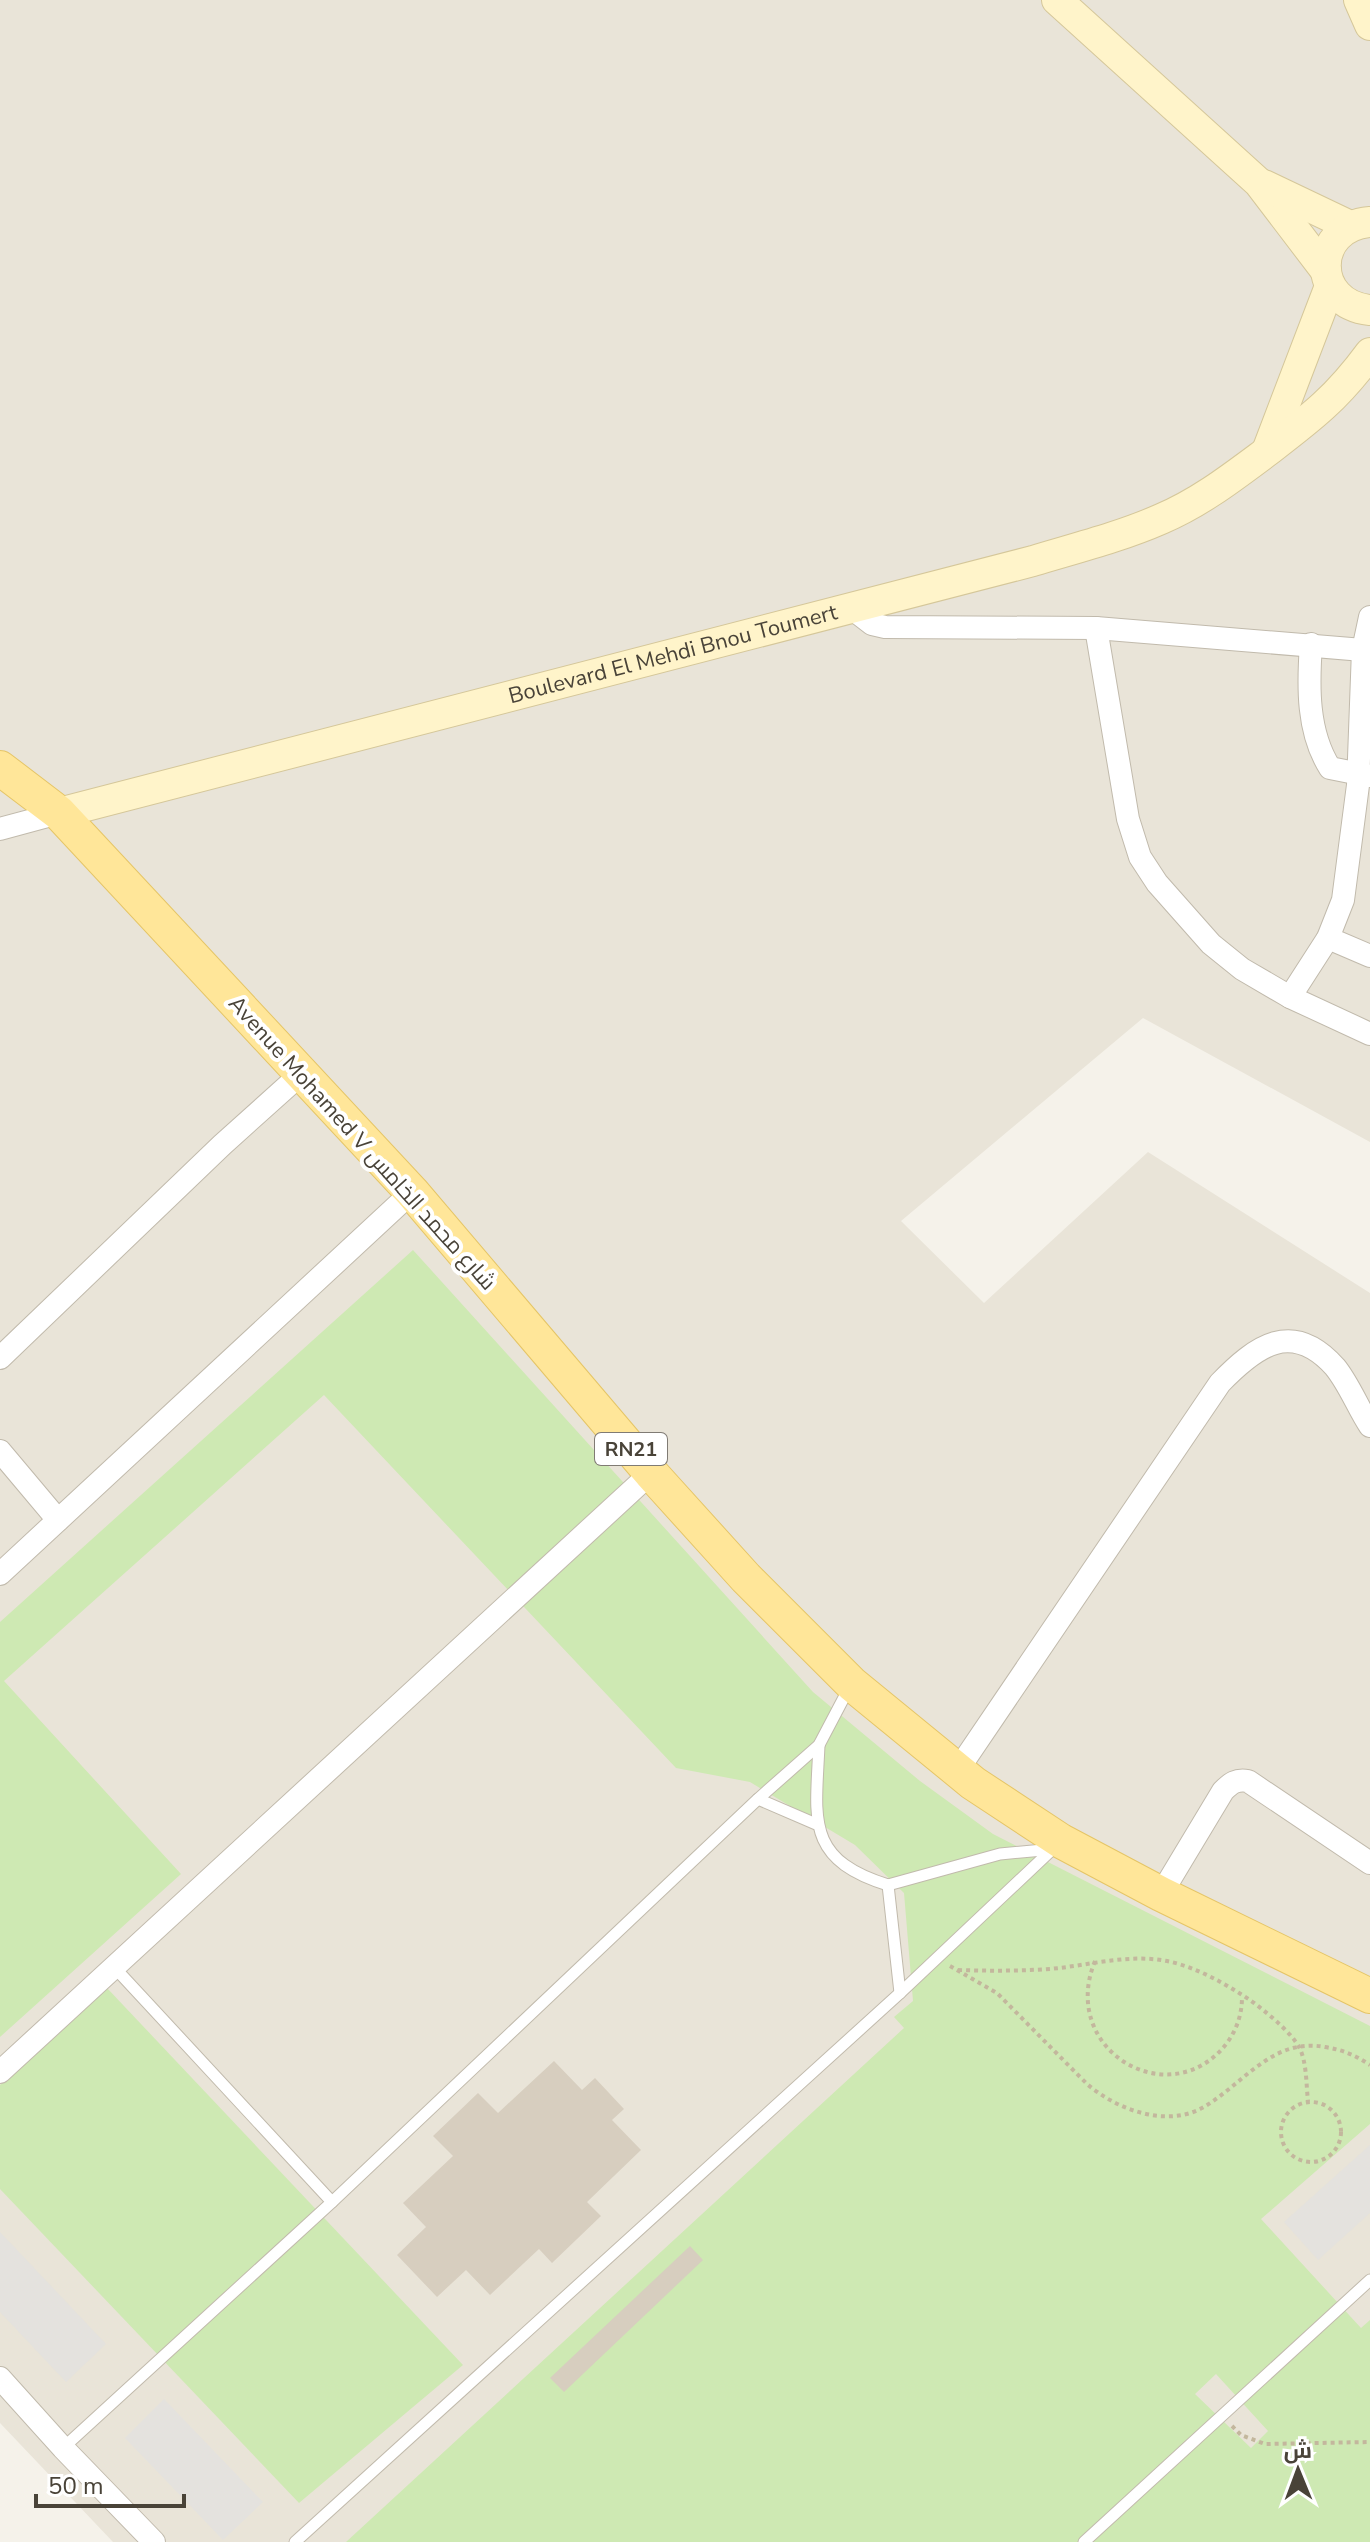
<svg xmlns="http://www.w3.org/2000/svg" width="1370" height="2542" viewBox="0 0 1370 2542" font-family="'Nunito Sans',Cairo,sans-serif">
<rect width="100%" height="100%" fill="#f5f2ea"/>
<polygon fill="#e9e4d8" points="0,0 1370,0 1370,1142 1143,1018 901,1221 984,1303 1148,1152 1370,1293 1370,2542 113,2542 0,2423"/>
<g fill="#cee9b3" fill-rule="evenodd">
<path d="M413 1250 813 1692 920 1781 993 1834 1370 2026V2124L1261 2219 1361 2328 1370 2320V2542H346L904 2028 894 2017 913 2001 904 1893 855 1845 750 1782 676 1768 324 1395 4 1681 181 1874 0 2037V1622ZM1216 2374 1268 2431 1251 2448 1195 2394Z"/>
<polygon points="107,1988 463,2365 299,2503 0,2189 0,2085"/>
</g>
<g fill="#e4e2de">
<polygon points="1370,2145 1370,2213 1318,2260 1284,2222"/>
<polygon points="0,2232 106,2344 66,2382 0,2312"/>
<polygon points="164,2399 263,2502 223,2540 125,2438"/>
</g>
<g fill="#d7cebf">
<polygon points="554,2061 582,2090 595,2078 624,2109 612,2120 641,2150 587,2202 601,2216 552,2263 539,2249 490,2295 466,2270 437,2297 397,2255 426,2227 403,2203 453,2156 433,2136 478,2093 498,2113"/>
<polygon points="690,2246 703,2260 564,2392 550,2378"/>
</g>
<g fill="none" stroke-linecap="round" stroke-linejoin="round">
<defs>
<g id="lane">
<path d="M819 1745C816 1818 804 1859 888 1885L1000 1854 1054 1849"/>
<polyline points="758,1799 816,1824"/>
<polyline points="888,1885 900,1993"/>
<polyline points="115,1968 332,2202"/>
<polyline points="63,2448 332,2202 758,1799 819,1745 849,1688"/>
<polyline points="295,2542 900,1993 1059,1843"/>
<polyline points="1084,2542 1370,2280"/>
</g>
<g id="street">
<polyline points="850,607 872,624 885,627 1096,628 1363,650 1370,654"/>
<polyline points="1096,628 1128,819 1140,857 1157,883 1211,944 1242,969 1290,997 1370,1034"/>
<path d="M1311 644C1308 686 1307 732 1330 768L1370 776"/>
<polyline points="0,829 59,813"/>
<polyline points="1328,938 1370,956"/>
<polyline points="1290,997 1328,938 1343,900 1358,785 1363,650 1370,617"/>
<polyline points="0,1358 222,1145 301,1074"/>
<polyline points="0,1451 58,1520"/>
<polyline points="0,1574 412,1192"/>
<path d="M957 1771 1220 1383C1256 1346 1292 1319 1335 1367 1349 1384 1358 1408 1370 1426"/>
<path d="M1161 1894 1223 1791C1231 1783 1236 1779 1248 1781L1370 1863"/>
<polyline points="0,2072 651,1473"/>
<polyline points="0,2378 63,2448 154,2542"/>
</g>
<g id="secondary">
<polyline points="1057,0 1259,183 1326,271"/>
<polyline points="1359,0 1370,25"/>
<polyline points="1264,185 1350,226"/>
<path d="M1370 222C1311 227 1311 304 1370 310"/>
<polyline points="1267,451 1330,286"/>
<path id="s1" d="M59 813 1033 561C1076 548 1120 537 1161 519 1201 502 1234 476 1269 450 1312 417 1337 398 1370 353"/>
</g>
<polyline id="primary" points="0,768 59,813 412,1192 651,1473 746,1578 852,1684 973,1783 1061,1841 1161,1894 1370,1996"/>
</defs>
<use href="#lane" stroke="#c1baac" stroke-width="13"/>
<use href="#street" stroke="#c1baac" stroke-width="24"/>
<use href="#secondary" stroke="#d5c79a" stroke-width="32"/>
<use href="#primary" stroke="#e5c567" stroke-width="36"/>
<g stroke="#c3b79d" stroke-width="4" stroke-dasharray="4 4" stroke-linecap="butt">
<path d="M1095 1961C1058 2051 1171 2116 1227 2043 1237 2029 1242 2014 1242 1997"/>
<path d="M950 1966 997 1993 1087 2084C1116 2109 1165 2128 1202 2108 1243 2085 1272 2037 1325 2047 1343 2050 1355 2055 1370 2065"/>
<path d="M958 1970C989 1971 1019 1971 1050 1969 1093 1965 1136 1951 1179 1964 1205 1972 1227 1985 1250 2000 1264 2010 1291 2032 1299 2047 1307 2062 1306 2084 1308 2101"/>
<circle cx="1311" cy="2132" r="30"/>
<polyline points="1232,2426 1241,2435 1265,2444 1370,2442"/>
</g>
<use href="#lane" stroke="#fff" stroke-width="11"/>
<use href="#street" stroke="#fff" stroke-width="22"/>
<use href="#secondary" stroke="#fff4ca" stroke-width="30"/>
<use href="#primary" stroke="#ffe699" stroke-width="34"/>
</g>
<g text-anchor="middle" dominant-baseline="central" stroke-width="8" stroke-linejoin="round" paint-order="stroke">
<rect fill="#fff" stroke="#807b74" stroke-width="2" x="595" y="1433" width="72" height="32" rx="6"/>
<g font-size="20" font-weight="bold" fill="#494338">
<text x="631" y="1449">RN21</text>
</g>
<g font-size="22" fill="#494338" stroke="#fff">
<text stroke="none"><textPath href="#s1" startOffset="634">Boulevard El Mehdi Bnou Toumert</textPath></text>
<text transform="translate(362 1143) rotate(48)">Avenue Mohamed V شارع محمد الخامس</text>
</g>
</g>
<g transform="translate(1298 2470) rotate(359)" stroke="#ffffff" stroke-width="6" paint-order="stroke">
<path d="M0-6L14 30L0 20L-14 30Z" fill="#494338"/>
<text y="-12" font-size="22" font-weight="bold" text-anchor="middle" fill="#494338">ش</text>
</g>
<path d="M36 2494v12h148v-12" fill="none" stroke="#494338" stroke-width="4"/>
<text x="48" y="2494" font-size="24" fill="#494338" stroke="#ffffff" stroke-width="6" paint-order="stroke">50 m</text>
</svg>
